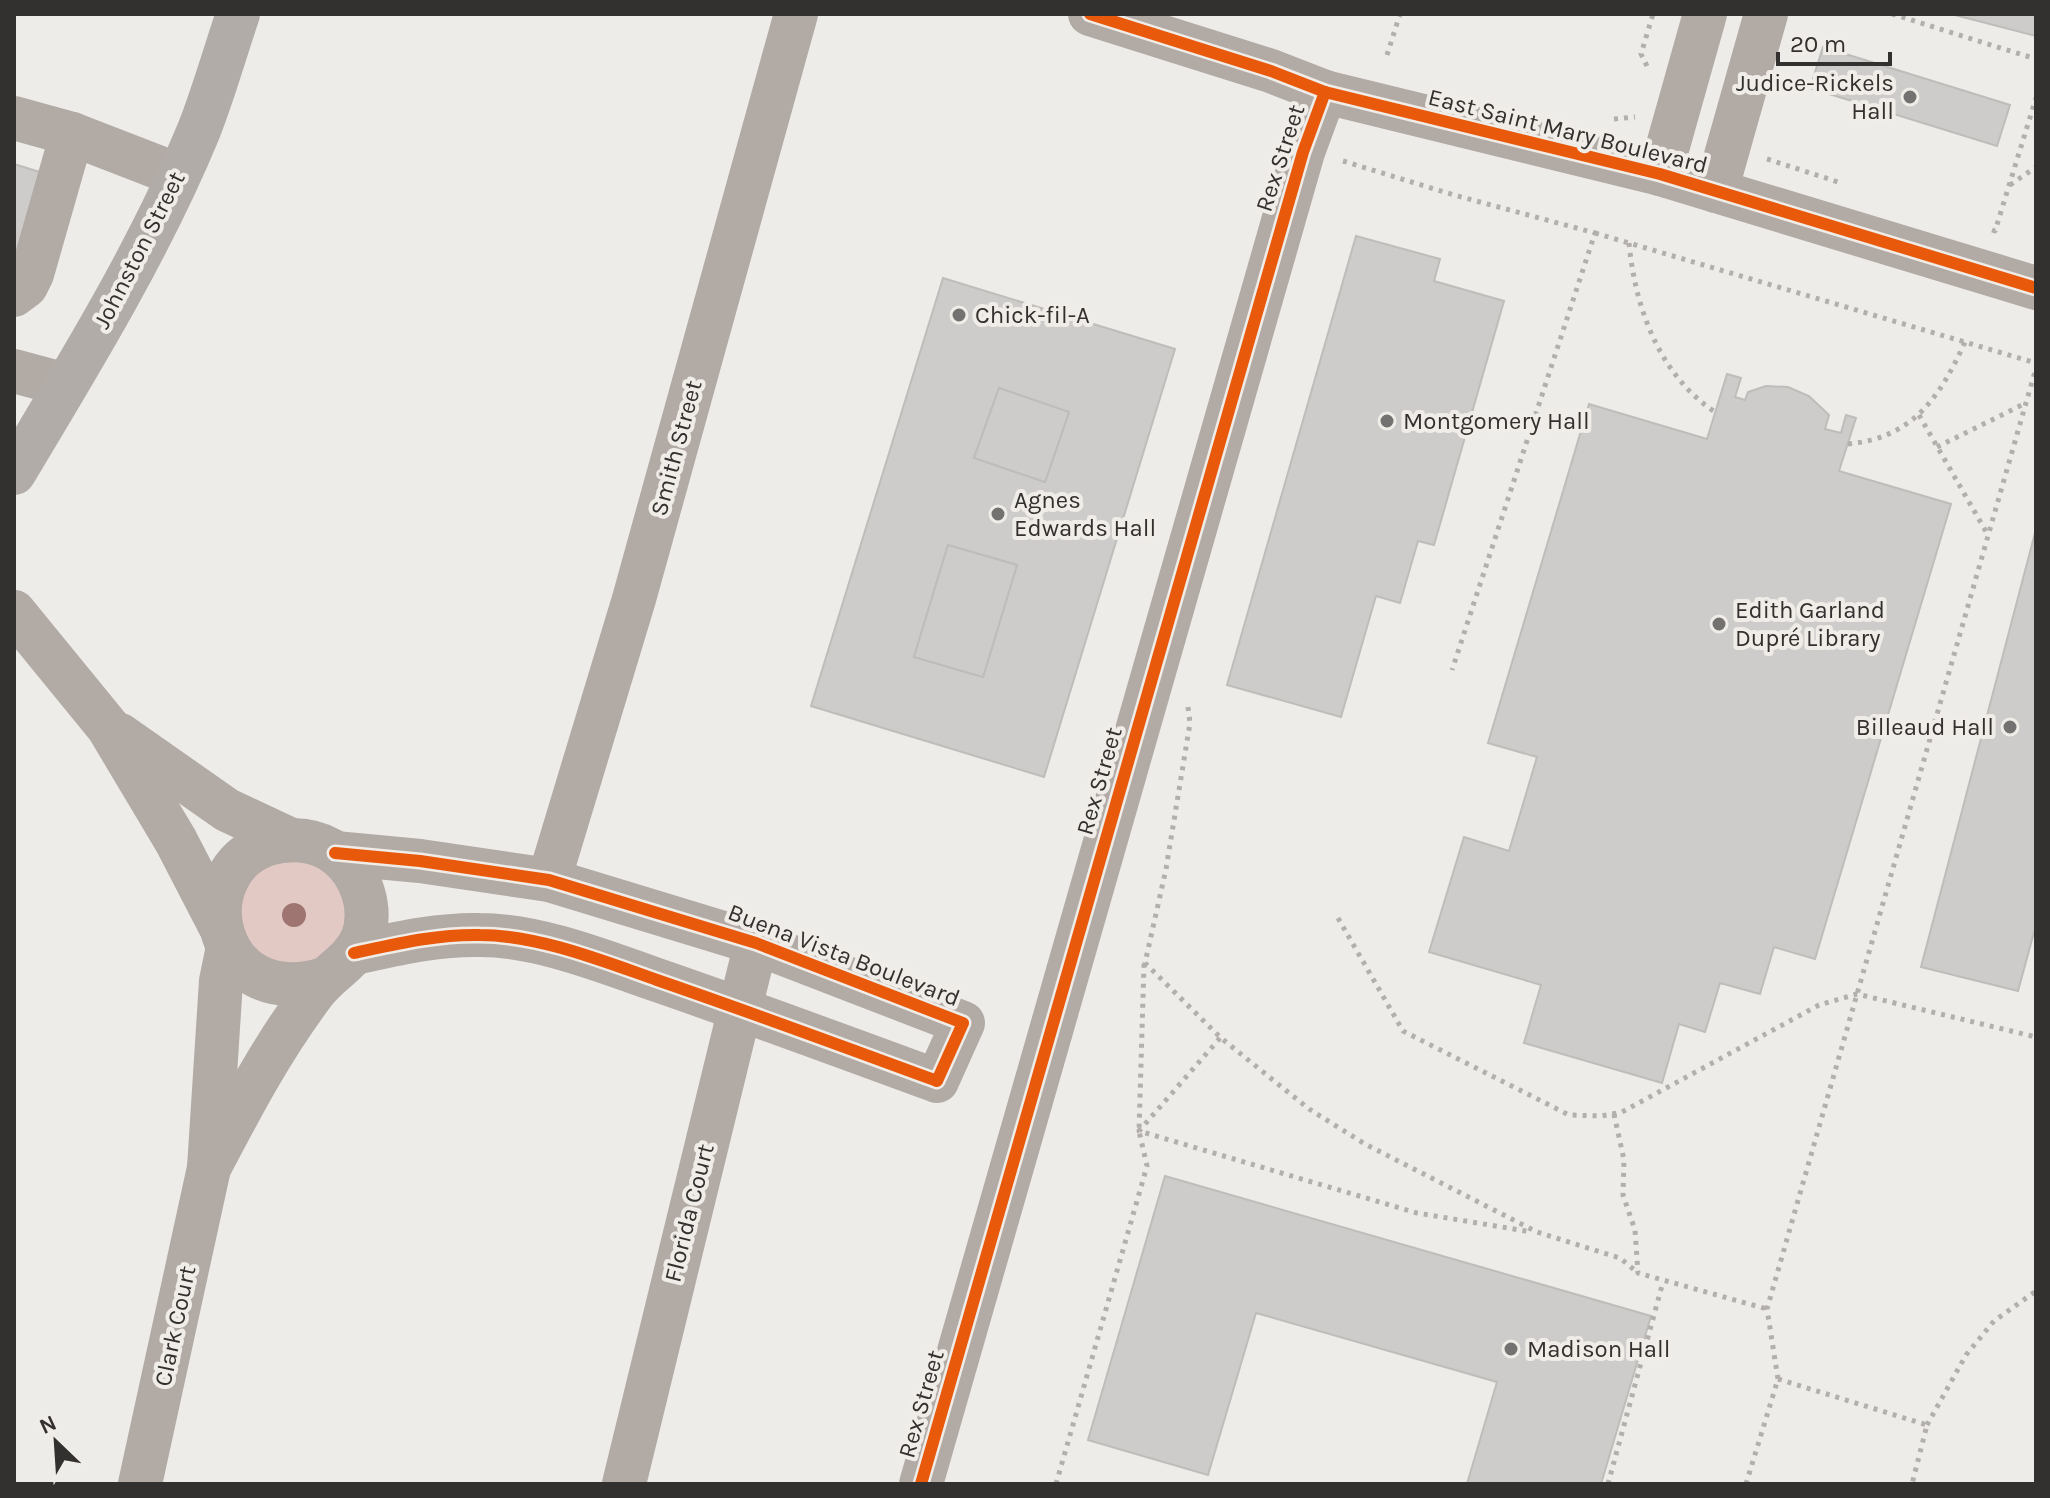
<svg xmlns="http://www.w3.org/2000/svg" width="2050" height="1498" viewBox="0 0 2050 1498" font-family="Karla,sans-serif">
<rect width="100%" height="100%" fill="#eeece9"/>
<polygon fill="#e2c9c4" points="305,855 348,889 344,944 297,972 243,946 240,887 252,870"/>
<g fill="#cdccca" stroke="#bebdba" stroke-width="2" fill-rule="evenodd">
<polygon points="1951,14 2036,14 2036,36"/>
<polygon points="1823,47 2010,105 1997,146 1810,88"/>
<polygon points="14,164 46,174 14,287"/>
<polygon points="1356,236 1440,259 1434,281 1504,301 1434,545 1418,541 1400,603 1376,596 1341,717 1227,685"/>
<path d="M943 278 1175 349 1044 777 811 706ZM999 388 1069 412 1045 482 974 458ZM948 545 1017 565 983 677 914 657Z"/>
<polygon points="1727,374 1741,378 1735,397 1745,400 1748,392 1766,386 1788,387 1809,396 1829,415 1825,429 1841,433 1846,415 1856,418 1839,471 1951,504 1815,959 1774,947 1760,994 1720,983 1705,1032 1679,1024 1662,1083 1524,1043 1541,985 1429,952 1464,837 1509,851 1537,757 1488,743 1589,404 1707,439"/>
<polygon points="999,388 1069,412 1045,482 974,458"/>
<polygon points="2036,529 2036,925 2018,991 1921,967"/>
<polygon points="948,545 1017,565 983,677 914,657"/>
<polygon points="1165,1176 1651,1316 1601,1484 1467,1484 1497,1382 1256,1313 1208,1475 1088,1440"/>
</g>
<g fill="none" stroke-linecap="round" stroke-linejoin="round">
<g stroke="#b3afac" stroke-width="5" stroke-dasharray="4 6" stroke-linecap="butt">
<polyline points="1892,14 2036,59"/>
<polyline points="1387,55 1400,14"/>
<polyline points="1647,66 1641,54 1653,14"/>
<polyline points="1614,119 1635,117"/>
<polyline points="1767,159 1838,182"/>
<polyline points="1343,161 1454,195 1595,233 1452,670"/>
<polyline points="2010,185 2036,167"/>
<polyline points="1992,230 1995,231 2036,98"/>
<polyline points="1595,233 2036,363"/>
<path d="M1629 243C1635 307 1659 375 1715 412"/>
<polyline points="1919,415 1988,535"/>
<path d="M1848 444C1913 438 1940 397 1965 342"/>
<polyline points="1937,447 2026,403"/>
<polyline points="1188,707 1190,723 1166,869 1145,963 1221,1038 1309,1109 1365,1144 1537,1232 1620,1258 1638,1273"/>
<polyline points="1338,918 1403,1031 1569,1115 1601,1116 1622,1112 1819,1005 1857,994 2036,1037"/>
<polyline points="1220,1038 1139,1131 1417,1213 1532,1232"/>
<polyline points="1614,1114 1624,1160 1623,1195 1635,1230 1638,1273 1767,1309"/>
<polyline points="1778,1379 1927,1425 1912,1484"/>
<polyline points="1927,1425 1966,1355 1994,1321 2036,1291"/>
<polyline points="1056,1484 1147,1166 1139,1131 1144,964"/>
<polyline points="1608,1484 1663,1282"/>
<polyline points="1746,1484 1778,1379 1767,1309 2036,368"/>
</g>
<g stroke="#b2aaa5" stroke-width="44">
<polyline points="1090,14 1271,71 1325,92 1660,174 2036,288"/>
<polyline points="14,118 72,134 178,175"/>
<polyline points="1660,174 1705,14"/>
<polyline points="1716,191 1766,14"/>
<polyline points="14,295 26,286 32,274 72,134"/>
<polyline points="14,371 66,385"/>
<polyline points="14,612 108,727 176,841 220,926"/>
<polyline points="120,735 227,810 289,839"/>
<path d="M335 853 420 861 549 880 756 943 963 1023 937 1081C844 1047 750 1012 657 980 603 961 538 935 480 935 437 934 396 944 354 953"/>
<polyline points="549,880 634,599 796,14"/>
<path d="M209 1168C241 1107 273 1046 315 991 330 971 353 962 363 937 373 907 361 874 338 855 318 839 291 837 268 844 185 871 213 1013 324 979"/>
<polyline points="140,1484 209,1168 221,981 228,947"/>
<polyline points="624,1484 756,943"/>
<polyline points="921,1484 1303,152 1325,92"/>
</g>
<path stroke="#b2aca8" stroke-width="44" d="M14 473C80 363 150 249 199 130 214 92 225 52 238 14"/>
<defs>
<g id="cycleway">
<polyline points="1090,14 1271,71 1325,92 1660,174 2036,288"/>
<path d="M335 853 420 861 549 880 756 943 963 1023 937 1081C844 1047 750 1012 657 980 603 961 538 935 480 935 437 934 396 944 354 953"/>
<polyline points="921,1484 1303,152 1325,92"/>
</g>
</defs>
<use href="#cycleway" stroke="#f0ece7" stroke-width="17"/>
<use href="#cycleway" stroke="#e8590c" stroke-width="12"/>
</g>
<circle fill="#9e7571" cx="294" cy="915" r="12"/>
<g fill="#747270" stroke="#f0ece7" stroke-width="3">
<circle cx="1910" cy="97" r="8"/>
<circle cx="959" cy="315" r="8"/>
<circle cx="1387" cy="421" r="8"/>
<circle cx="998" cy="514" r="8"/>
<circle cx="1719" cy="624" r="8"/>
<circle cx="2010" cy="727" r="8"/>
<circle cx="1511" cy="1349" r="8"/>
</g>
<g text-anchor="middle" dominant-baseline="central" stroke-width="8" stroke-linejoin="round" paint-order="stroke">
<g font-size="24" fill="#32312f" stroke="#f0ece7" text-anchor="start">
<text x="1894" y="83" text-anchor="end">Judice-Rickels<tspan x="1894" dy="28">Hall</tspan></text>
<text x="975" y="315">Chick-fil-A</text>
<text x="1403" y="421">Montgomery Hall</text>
<text x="1014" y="500">Agnes<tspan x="1014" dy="28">Edwards Hall</tspan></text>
<text x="1735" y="610">Edith Garland<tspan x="1735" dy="28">Dupré Library</tspan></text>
<text x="1994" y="727" text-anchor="end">Billeaud Hall</text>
<text x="1527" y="1349">Madison Hall</text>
</g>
<g font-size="24" fill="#32312f" stroke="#f0ece7">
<text transform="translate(1568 131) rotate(14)">East Saint Mary Boulevard</text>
<text transform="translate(1280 158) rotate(-72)">Rex Street</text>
<text transform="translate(139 250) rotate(-63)">Johnston Street</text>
<text transform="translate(676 448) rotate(-75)">Smith Street</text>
<text transform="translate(1099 781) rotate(-74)">Rex Street</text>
<text transform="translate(844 955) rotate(21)">Buena Vista Boulevard</text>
<text transform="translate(689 1213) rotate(-76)">Florida Court</text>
<text transform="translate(175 1326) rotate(-78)">Clark Court</text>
<text transform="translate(921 1404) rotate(-74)">Rex Street</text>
</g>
</g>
<rect width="2050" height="1498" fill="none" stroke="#32312f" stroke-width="32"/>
<g transform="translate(56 1442) rotate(335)" stroke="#f0ece7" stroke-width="6" paint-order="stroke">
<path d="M0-6L14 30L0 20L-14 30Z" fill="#32312f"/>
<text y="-12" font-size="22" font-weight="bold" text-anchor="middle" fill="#32312f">N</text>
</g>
<path d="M1778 52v12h112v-12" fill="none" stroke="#32312f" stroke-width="4"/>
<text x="1790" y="52" font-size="24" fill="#32312f" stroke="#f0ece7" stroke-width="6" paint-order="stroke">20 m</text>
</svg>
